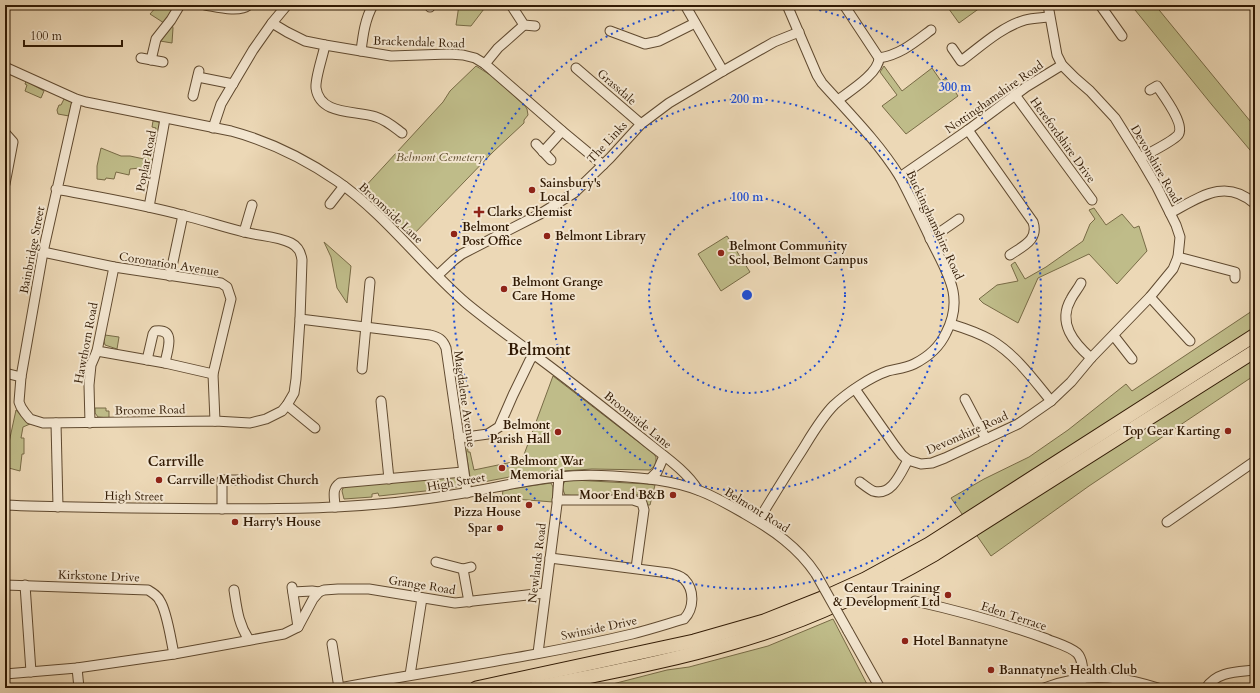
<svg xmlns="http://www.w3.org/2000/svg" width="1260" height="693" viewBox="0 0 1260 693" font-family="Cardo,serif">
<rect width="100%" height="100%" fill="#ecd8b6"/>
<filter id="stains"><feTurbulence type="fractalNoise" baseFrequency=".005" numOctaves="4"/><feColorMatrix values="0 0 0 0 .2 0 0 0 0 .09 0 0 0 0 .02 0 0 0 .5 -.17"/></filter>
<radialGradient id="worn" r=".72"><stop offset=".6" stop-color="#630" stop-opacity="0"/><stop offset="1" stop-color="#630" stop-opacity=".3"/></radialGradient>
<g fill="#bfbc89" stroke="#786b46">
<polygon points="158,5 174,5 175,8 171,20 173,28 172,43 160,41 164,23 150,14"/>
<polygon points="459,5 487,5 471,26 456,25"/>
<polygon points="946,5 984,5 959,23"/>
<polygon points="1131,5 1155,5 1255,127 1255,156 1212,105"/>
<polygon points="476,66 492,76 525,106 527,109 528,115 524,120 524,123 493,152 410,238 362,190 443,102 450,91"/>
<polygon points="884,66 902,91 932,68 941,81 946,78 958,96 906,134 882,106 897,95 880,72"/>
<polygon points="26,81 44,91 41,98 25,91 27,85 25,84"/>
<polygon points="64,99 72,102 69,116 58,114 57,110 59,105 61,105"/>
<polygon points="153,121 158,122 160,123 153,171 141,168 130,169 129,175 116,172 114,179 106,178 105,180 97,179 97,166 101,148 121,156 130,156 144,159 144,156 146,157 149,138 154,138 156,128 152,127"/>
<polygon points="1094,208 1106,225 1122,214 1134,228 1139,226 1147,251 1117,284 1089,254 1038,278 1018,323 983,303 979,299 997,285 1018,281 1011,265 1015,262 1025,279 1046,267 1083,241 1090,224 1095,219 1089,210"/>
<polygon points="727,236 750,272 721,291 698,254"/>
<polygon points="324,242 351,266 347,303 337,288 331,257"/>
<polygon points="1255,309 1255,375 1089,486 991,556 951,498 984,479 1029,457 1068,430 1126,384 1132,391"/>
<polygon points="105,335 119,337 117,349 105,345 104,341"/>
<polygon points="553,376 654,454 656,457 656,465 650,470 592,469 531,473 478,483 472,480 470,477 465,446 465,442 467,440 468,452 470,452 474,470 522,460"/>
<polygon points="95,408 106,408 106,411 109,411 109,418 98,417 95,413"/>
<polygon points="16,410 26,421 30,424 23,427 21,438 24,438 24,454 22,454 20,471 5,467 5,461"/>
<polygon points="456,475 461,478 460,486 453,488 379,496 378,493 372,494 372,497 344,499 342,491 343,488 347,486"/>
<polygon points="573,480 647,484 655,485 650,505 647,505 645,501 640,495 631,494 578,496 565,495 562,487 565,481"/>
<polygon points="551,483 553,487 553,502 502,498 503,490"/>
<polygon points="833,619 869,688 597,688 667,670 689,667 768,646"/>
</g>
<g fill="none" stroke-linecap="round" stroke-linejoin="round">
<defs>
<g id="minor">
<path d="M205 5C217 7 239 13 249 5"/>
<polyline points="511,5 524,25 535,26"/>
<polyline points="685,5 723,71"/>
<polyline points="1100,5 1122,36"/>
<polyline points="430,7 430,5"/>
<polyline points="272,23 287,32 305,41 325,45 391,56 449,54 463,55 475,58 485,64 562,131 603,165"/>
<polyline points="610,31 645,44 659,41 695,23"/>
<path d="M325 45C323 56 315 78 316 88 320 116 356 110 376 117 386 120 394 127 402 133"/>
<path d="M952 48 961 61C980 47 1001 27 1025 20 1033 18 1041 18 1049 17"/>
<path d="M361 51C363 35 365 19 373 5"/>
<polyline points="141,58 163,62"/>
<path d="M879 58C900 55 915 42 931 30"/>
<polyline points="151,60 156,39 171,20 180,5"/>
<polyline points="485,64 498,48 524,25"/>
<path d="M5 67 76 99 86 102 231 131C268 141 305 159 337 181 386 215 421 264 466 303 490 323 516 341 540 359 575 385 609 412 643 439 661 454 686 470 698 490"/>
<polyline points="576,68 641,124"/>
<polyline points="198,77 233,84"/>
<polyline points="1015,95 1092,200"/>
<polyline points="193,96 199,71"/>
<path d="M838 100C850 91 879 73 879 58L844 5"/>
<polyline points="213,128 221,104 253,50 272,23 287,5"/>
<path d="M968 130 1033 222C1039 240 1023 246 1010 255"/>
<polyline points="5,133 13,142 5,184"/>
<polyline points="536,144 551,160"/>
<polyline points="543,152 562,131"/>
<path d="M1140 158C1149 153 1172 142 1178 135 1186 125 1163 95 1157 86L1150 90"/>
<polyline points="900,177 968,130 1026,87 1062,65"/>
<path d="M56 189C98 197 141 204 182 215 203 220 223 227 244 232 259 236 277 236 291 243 299 247 301 253 302 260L300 319 296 379 294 393 287 405 282 411 266 419 250 423 215 421 43 423 30 419 25 413 21 407 19 402 21 377 43 252 76 105"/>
<polyline points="330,204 344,186"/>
<polyline points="149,207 165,119"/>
<path d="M1170 213C1199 198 1225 177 1255 204"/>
<polyline points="244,232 252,205"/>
<polyline points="930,239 959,219"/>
<polyline points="43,252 114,267 221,283 227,287 231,299 213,374 215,421"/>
<polyline points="1178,257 1235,272 1235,278"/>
<polyline points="438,275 454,260 462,254 540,214 574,193 610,158 641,124 669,103 723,71 774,42 799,32"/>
<polyline points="170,276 183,215"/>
<path d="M1081 283C1078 289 1074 293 1071 299 1057 323 1074 343 1091 358"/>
<polyline points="1150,297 1190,341"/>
<path d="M300 319 430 335C439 337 443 340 446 348L467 493"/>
<path d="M951 324C964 328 979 333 991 340 1016 355 1033 379 1051 401"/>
<polyline points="1114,336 1132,359"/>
<polyline points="97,351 165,363 213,374"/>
<path d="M147 360 153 334 155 331C177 328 167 351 165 363"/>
<polyline points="362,369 370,282"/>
<polyline points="5,373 21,377"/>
<polyline points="855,389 895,446 902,455 908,460 921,464 932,463 945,458 1018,424 1051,401 1071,382 1091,358 1150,297 1173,269 1178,257 1180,237 1176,225 1157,187 1140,158 1115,118 1090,91 1075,78 1062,65 1057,55 1048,5"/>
<polyline points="965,399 986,439"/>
<polyline points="381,401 389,479"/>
<polyline points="287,405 315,428"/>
<polyline points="56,423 58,507"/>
<polyline points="90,423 89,385 91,365 97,351 114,267"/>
<polyline points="459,438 488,434 499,427 513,395 530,360 534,355"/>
<polyline points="650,479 657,472 664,456"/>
<path d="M860 482C864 485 869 489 873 491 892 497 901 472 908 460"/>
<polyline points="557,500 633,500 642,503 644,510 636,568"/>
<path d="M5 505C47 507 90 507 132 508 200 509 268 510 336 507 377 505 417 501 458 494 491 489 524 480 558 477 576 475 595 475 613 476 643 478 672 480 700 491 716 497 731 506 745 514 773 530 798 547 816 574"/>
<path d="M335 507C335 498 331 489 340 483L463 472"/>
<polyline points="222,509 222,480 243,480"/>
<path d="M758 521C772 498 786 475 801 452 811 436 821 418 834 405 847 393 870 377 888 371 896 369 906 368 914 364 928 357 939 348 946 333 965 297 947 273 931 240 921 219 911 198 900 177 879 143 849 113 822 83L817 75 787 5"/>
<polyline points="1167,522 1255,461"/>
<polyline points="436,562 463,569 471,567"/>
<polyline points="463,569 469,602"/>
<path d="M5 585 148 590C153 593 158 596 160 601 167 611 171 641 174 654"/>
<polyline points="25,585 31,672"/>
<polyline points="292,587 298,627"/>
<path d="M234 590C237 609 238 623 249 640"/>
<polyline points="293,592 312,591 319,592"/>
<path d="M915 601C959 611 1004 623 1047 639 1056 643 1069 646 1077 653 1083 659 1083 671 1083 679"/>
<polyline points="848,631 880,688"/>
<polyline points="332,644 339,688"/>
<polyline points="538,653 557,504 559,476"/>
<polyline points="77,668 79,688"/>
<polyline points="5,674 77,668 174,654 284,634 298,627 313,599 319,592 324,590 338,589 369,589 455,603 545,593"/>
<polyline points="410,675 422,598"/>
<path d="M339 688C437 670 535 657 632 634 649 630 667 624 684 619 694 609 695 590 684 579 680 576 674 574 669 573L550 558"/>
<path d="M1044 688C1067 679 1094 676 1118 679 1132 680 1145 684 1158 688"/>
<path d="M1206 688C1217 671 1237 672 1255 670"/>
</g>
<g id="highway">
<polyline points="476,688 694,641 764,621 832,594 865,579 929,544 1255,335"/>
<path d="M534 688C600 674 668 662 732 643 804 623 871 591 935 554L1255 351"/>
</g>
</defs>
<use href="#minor" stroke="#604a30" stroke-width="11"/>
<use href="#highway" stroke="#311a04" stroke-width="15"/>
<use href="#minor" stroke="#f3e6d0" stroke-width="9"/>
<use href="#highway" stroke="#ecd8b6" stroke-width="13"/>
<defs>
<polyline id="minor-bridge" points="816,574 848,631"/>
</defs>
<use href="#minor-bridge" stroke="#604a30" stroke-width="11" stroke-linecap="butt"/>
<use href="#minor-bridge" stroke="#f3e6d0" stroke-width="9"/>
</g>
<g fill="none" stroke="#1d4ed8" stroke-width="2" stroke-dasharray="2 4">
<circle cx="747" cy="295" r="98"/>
<circle cx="747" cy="295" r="196"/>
<path d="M796 5A294 294 0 1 1 698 5"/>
</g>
<g fill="#8f2418" stroke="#f3e6d0" stroke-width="1.5">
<circle cx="532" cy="190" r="4"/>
<path d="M477 206h4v4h4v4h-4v4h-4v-4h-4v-4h4z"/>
<circle cx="454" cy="234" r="4"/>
<circle cx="547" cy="236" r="4"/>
<circle cx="721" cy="253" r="4"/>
<circle cx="504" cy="289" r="4"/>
<circle cx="1228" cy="431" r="4"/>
<circle cx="558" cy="432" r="4"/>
<circle cx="502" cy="468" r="4"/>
<circle cx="159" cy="480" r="4"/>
<circle cx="673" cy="495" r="4"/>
<circle cx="529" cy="505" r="4"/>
<circle cx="235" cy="522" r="4"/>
<circle cx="500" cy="528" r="4"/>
<circle cx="948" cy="595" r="4"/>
<circle cx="905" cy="641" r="4"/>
<circle cx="991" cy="670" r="4"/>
</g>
<g text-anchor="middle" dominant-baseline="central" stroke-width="4" stroke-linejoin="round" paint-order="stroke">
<g font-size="12" fill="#311a04" stroke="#f3e6d0">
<text transform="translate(419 42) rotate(2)">Brackendale Road</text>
<text transform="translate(617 87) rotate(41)">Grassdale</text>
<text transform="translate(994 97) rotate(-35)">Nottinghamshire Road</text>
<text transform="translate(1063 140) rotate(54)">Herefordshire Drive</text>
<text transform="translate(607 142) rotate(-47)">The Links</text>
<text transform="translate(146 161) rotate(-79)">Poplar Road</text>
<text transform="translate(1156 164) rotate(60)">Devonshire Road</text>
<text transform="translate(391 213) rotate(43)">Broomside Lane</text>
<text transform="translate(935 225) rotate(65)">Buckinghamshire Road</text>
<text transform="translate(32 250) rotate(-79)">Bainbridge Street</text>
<text transform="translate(169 264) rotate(9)">Coronation Avenue</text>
<text transform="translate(86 343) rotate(-79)">Hawthorn Road</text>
<text transform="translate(465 399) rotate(82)">Magdalene Avenue</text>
<text transform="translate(150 410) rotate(-1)">Broome Road</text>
<text transform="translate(638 420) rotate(39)">Broomside Lane</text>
<text transform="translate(967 433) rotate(-24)">Devonshire Road</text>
<text transform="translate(456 482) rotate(-10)">High Street</text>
<text transform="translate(134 496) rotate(1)">High Street</text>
<text transform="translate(757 510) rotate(32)">Belmont Road</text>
<text transform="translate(537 563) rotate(-83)">Newlands Road</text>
<text transform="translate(99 576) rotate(2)">Kirkstone Drive</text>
<text transform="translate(422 585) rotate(9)">Grange Road</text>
<text transform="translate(1014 616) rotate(18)">Eden Terrace</text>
<text transform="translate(599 628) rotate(-12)">Swinside Drive</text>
</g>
<g font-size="12" font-style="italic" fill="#5c4b2c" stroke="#f3e6d0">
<text x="440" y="157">Belmont Cemetery</text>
</g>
<g font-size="12" font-weight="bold" fill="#311a04" stroke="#f3e6d0" text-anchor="start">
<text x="540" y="183">Sainsbury's<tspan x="540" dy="14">Local</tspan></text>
<text x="487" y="212">Clarks Chemist</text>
<text x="462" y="227">Belmont<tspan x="462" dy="14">Post Office</tspan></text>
<text x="555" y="236">Belmont Library</text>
<text x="729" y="246">Belmont Community<tspan x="729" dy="14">School, Belmont Campus</tspan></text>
<text x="512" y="282">Belmont Grange<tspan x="512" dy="14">Care Home</tspan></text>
<text x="550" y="425" text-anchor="end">Belmont<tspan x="550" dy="14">Parish Hall</tspan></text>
<text x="1220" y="431" text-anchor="end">Top Gear Karting</text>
<text x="510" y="461">Belmont War<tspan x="510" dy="14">Memorial</tspan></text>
<text x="167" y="480">Carrville Methodist Church</text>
<text x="665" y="495" text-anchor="end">Moor End B&amp;B</text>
<text x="521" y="498" text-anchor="end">Belmont<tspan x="521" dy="14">Pizza House</tspan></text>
<text x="243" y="522">Harry's House</text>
<text x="492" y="528" text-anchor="end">Spar</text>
<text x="940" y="588" text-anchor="end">Centaur Training<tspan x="940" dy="14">&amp; Development Ltd</tspan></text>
<text x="913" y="641">Hotel Bannatyne</text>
<text x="999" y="670">Bannatyne's Health Club</text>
</g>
<g font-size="14" font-weight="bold" fill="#311a04" stroke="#f3e6d0">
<text x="176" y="461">Carrville</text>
</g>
<g font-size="16" font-weight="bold" fill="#311a04" stroke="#f3e6d0">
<text x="539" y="350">Belmont</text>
</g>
</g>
<circle cx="747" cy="295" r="6" fill="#1d4ed8" stroke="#f3e6d0" stroke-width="2"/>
<g font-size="12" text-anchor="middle" font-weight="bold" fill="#1d4ed8" stroke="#f3e6d0" stroke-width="4" stroke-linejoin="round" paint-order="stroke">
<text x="955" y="91">300 m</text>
<text x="747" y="103">200 m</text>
<text x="747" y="201">100 m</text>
</g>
<rect width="1260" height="693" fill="none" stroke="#ecd8b6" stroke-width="20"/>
<rect x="6" y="6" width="1248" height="681" fill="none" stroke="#311a04" stroke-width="2"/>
<rect x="10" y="10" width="1240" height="673" fill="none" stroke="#311a04"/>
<path d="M24 40v6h98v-6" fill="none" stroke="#311a04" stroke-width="2"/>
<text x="30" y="40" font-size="12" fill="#311a04" stroke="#f3e6d0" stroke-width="3" paint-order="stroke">100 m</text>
<rect width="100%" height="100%" filter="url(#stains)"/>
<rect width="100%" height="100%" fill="url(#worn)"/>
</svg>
